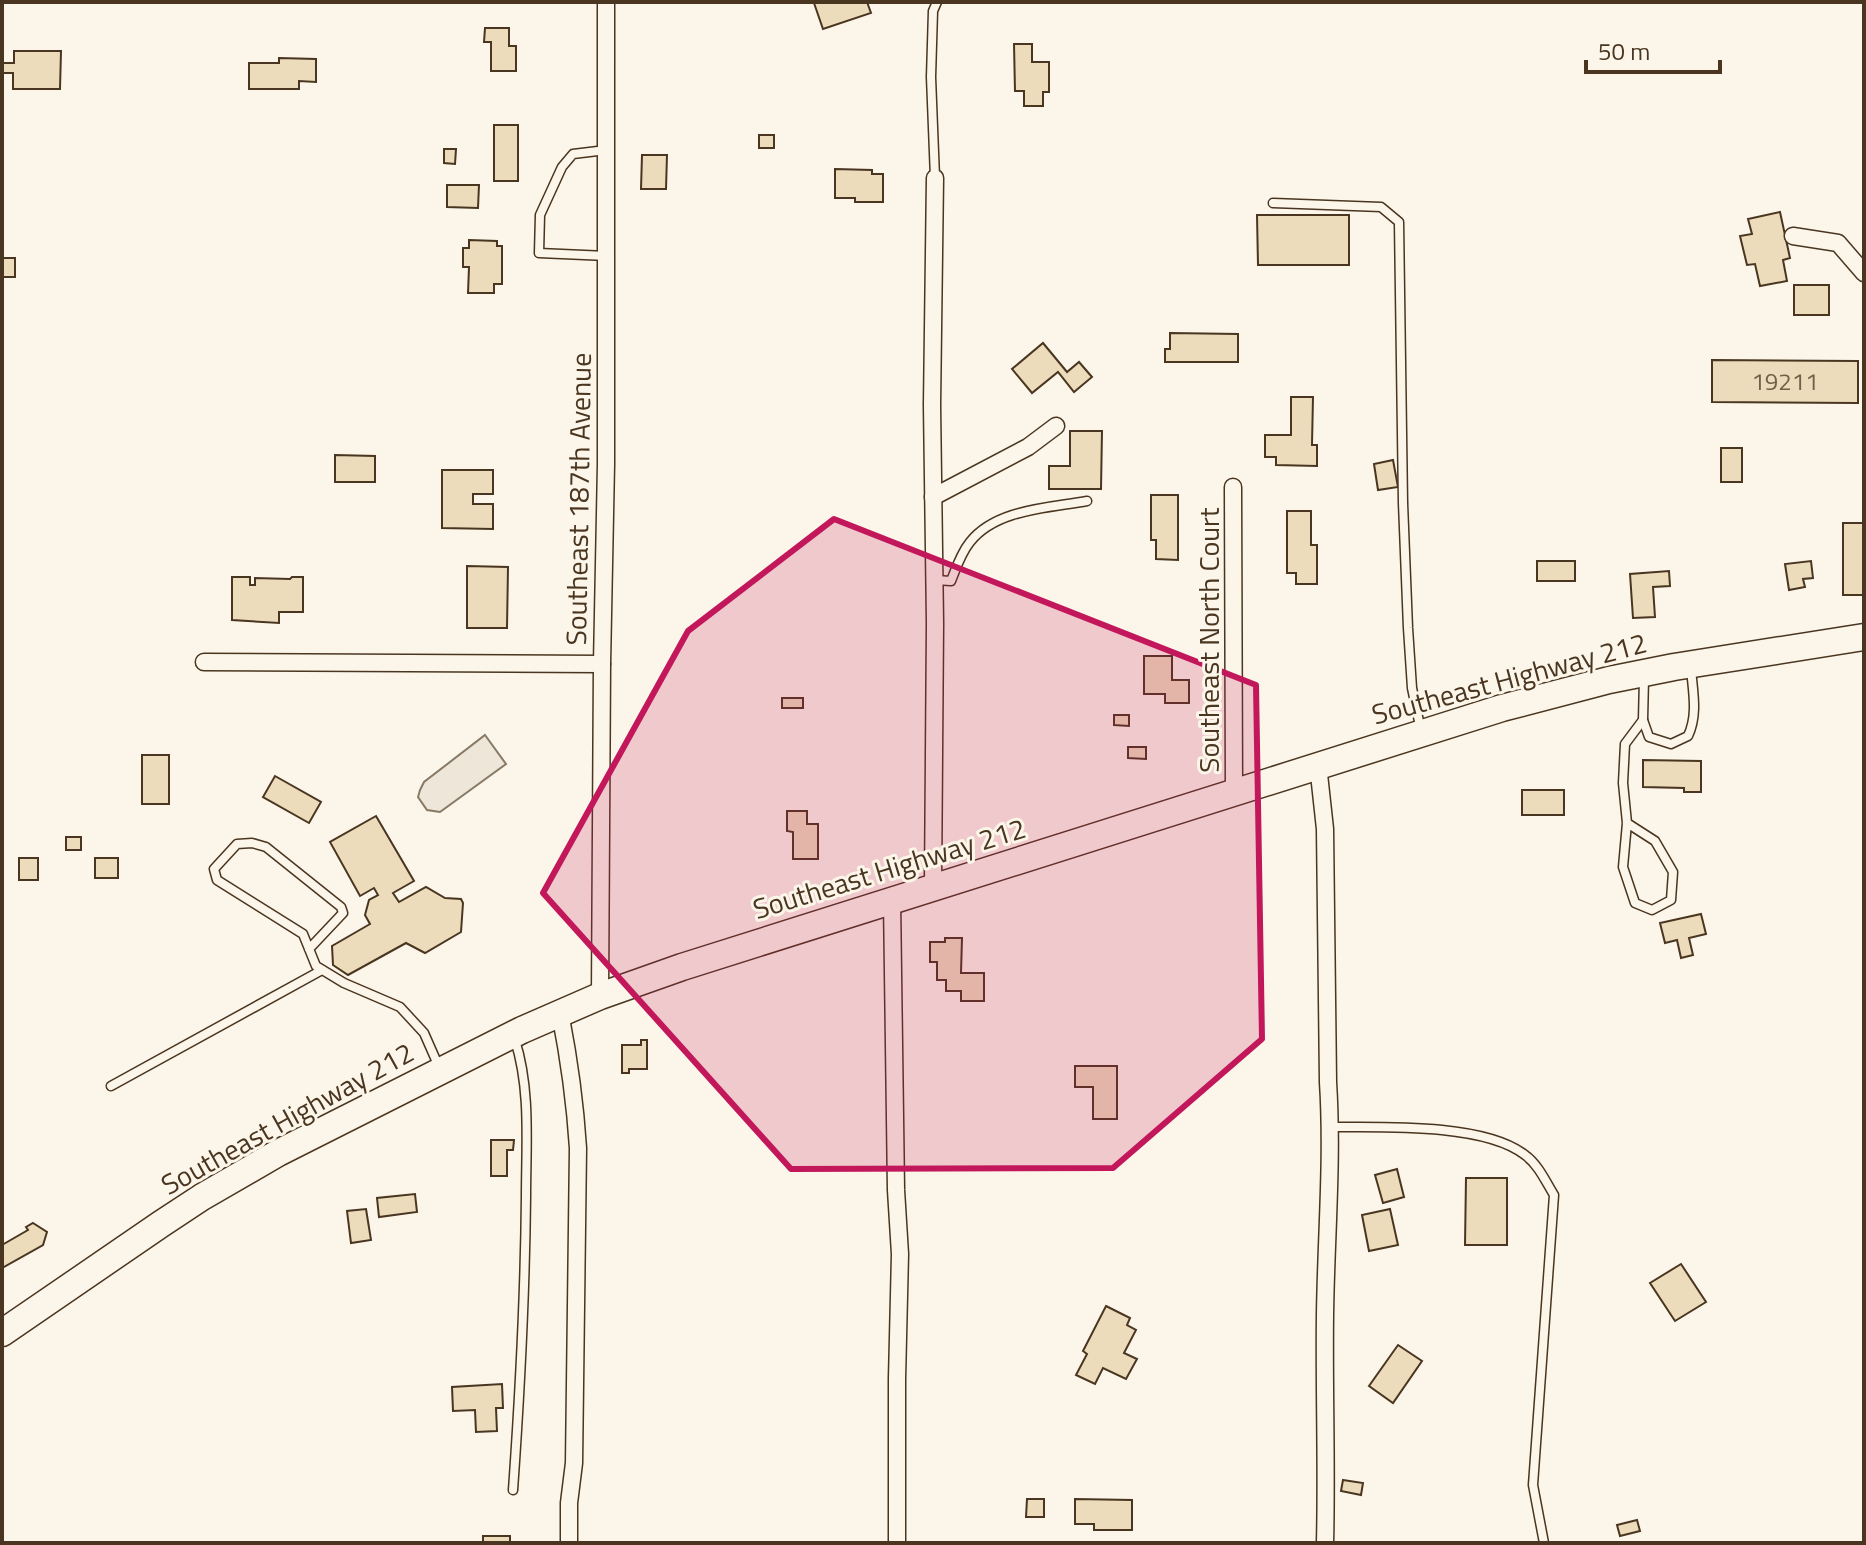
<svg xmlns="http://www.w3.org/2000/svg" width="1866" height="1545" viewBox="0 0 1866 1545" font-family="'Titillium Web',sans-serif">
<rect width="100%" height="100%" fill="#fbf6e9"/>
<polygon fill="#ede6d9" stroke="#887966" stroke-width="2" points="485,735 506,764 440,812 427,810 418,797 420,790 424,782"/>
<g fill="#ecdcbc" stroke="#4a3520" stroke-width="2">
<polygon points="867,2 871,13 823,29 814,3"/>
<polygon points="485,28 509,28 509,46 516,46 516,71 491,71 491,42 484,42"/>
<polygon points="1014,44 1032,44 1032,62 1049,62 1049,92 1043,92 1043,106 1024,106 1024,91 1015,91"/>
<polygon points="14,51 61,51 60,89 13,89 13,73 2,73 2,63 14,63"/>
<polygon points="279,58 316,59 316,82 299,81 299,89 249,89 249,63 279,63"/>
<rect x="494" y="125" width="24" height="56"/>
<rect x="759" y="135" width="15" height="13"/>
<polygon points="444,149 456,149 455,164 444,163"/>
<polygon points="642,155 667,155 666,189 641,189"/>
<polygon points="835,169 872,170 872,174 883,174 883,202 855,202 855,198 835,198"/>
<polygon points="447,185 479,185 478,208 447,207"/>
<polygon points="1780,212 1790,258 1783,260 1787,281 1760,286 1755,264 1747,265 1740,236 1752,234 1748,219"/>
<polygon points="1257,215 1349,215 1349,265 1258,265"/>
<polygon points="469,240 497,241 497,246 502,246 502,284 494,284 494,293 468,293 469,267 463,267 463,248 469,248"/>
<rect x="2" y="258" width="13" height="19"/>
<rect x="1794" y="285" width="35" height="30"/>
<polygon points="1170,333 1238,334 1238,362 1165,362 1165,349 1170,349"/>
<polygon points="1043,343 1067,372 1079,362 1092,377 1074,392 1058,372 1032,393 1012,369"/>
<polygon points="1712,360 1858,361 1858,403 1712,402"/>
<polygon points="1291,397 1313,397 1312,445 1317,445 1317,466 1276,465 1276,457 1265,457 1265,435 1291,435"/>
<polygon points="1070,431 1102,431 1101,489 1049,489 1049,466 1070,466"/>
<rect x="1721" y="448" width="21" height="34"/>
<polygon points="335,455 375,456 375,482 335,482"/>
<polygon points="1393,460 1398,487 1378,490 1374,464"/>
<polygon points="442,470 493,470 493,494 473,494 473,504 493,504 493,529 442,528"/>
<polygon points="1151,495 1178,495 1178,560 1156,559 1156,540 1151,540"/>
<polygon points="1287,511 1311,511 1311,545 1317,545 1317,584 1296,584 1296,573 1287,573"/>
<rect x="1843" y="523" width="21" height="72"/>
<rect x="1537" y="561" width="38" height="20"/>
<polygon points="1811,561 1813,578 1803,579 1805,587 1789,590 1785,564"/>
<polygon points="467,566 508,567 507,628 467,628"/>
<polygon points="1669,571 1670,586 1653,587 1655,617 1633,618 1630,574"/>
<polygon points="232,577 250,577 250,585 255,585 255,578 290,579 292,577 303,577 303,612 279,612 279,623 232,620"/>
<polygon points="1144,656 1172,656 1172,680 1189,680 1189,703 1165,703 1165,694 1144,694"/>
<rect x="782" y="698" width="21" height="10"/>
<polygon points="1114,715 1129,715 1129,726 1114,725"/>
<polygon points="1128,747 1146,747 1146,759 1128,758"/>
<rect x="142" y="755" width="27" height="49"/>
<polygon points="1643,760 1701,761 1701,792 1684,792 1684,788 1643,787"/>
<polygon points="275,776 321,802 309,823 263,797"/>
<rect x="1522" y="790" width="42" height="25"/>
<polygon points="787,811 807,811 807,824 818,824 818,859 793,859 793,832 787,831"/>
<polygon points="376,816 414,881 393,893 399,902 426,887 445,898 461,899 463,903 461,932 425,953 406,943 348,975 333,965 332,946 370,924 365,915 369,900 378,895 374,888 360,896 330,842"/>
<rect x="66" y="837" width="15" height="13"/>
<rect x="19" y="858" width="19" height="22"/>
<rect x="95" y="858" width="23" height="20"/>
<polygon points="1701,914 1706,934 1689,938 1693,955 1681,958 1677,940 1665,943 1660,923"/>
<polygon points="945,938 962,938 961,973 984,973 984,1001 961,1001 961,991 946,991 946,980 937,980 937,962 930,962 930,942 945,942"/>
<polygon points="641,1040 647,1040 647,1069 629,1069 629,1073 622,1073 622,1045 641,1045"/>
<polygon points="1075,1066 1117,1066 1117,1119 1093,1119 1093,1087 1075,1087"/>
<polygon points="491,1140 514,1140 513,1150 507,1150 507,1176 491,1176"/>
<polygon points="1397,1169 1404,1197 1383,1203 1375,1175"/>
<polygon points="1466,1178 1507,1178 1507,1245 1465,1245"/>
<polygon points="415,1194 417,1212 379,1217 377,1198"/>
<polygon points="366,1209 371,1240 351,1243 347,1211"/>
<polygon points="1390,1209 1398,1245 1369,1251 1362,1215"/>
<polygon points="33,1223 47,1232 43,1245 2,1268 2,1245 28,1230 26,1227"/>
<polygon points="1681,1264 1706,1302 1675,1321 1650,1283"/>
<polygon points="1106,1306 1130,1318 1127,1325 1136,1330 1124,1353 1137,1359 1126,1379 1103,1368 1095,1384 1076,1375 1087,1354 1083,1351"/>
<polygon points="1398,1345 1422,1361 1393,1403 1369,1386"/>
<polygon points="502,1384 503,1408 496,1408 497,1431 476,1432 475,1410 453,1411 452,1387"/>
<polygon points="1343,1480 1363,1483 1361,1495 1341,1491"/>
<polygon points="1027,1499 1044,1499 1044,1517 1026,1517"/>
<polygon points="1075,1499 1132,1500 1132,1530 1094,1530 1094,1524 1075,1524"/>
<polygon points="1637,1520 1640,1531 1620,1536 1617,1525"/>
<rect x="483" y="1536" width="27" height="7"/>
</g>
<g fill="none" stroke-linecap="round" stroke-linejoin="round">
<defs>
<g id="service">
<polyline points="606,150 573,154 562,167 540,215 539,253 607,256"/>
<polyline points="935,178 931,77 933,11 937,2"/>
<polyline points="1273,203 1381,207 1399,222 1403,503 1408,628 1412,688 1421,731"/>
<path d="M935 580 951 581C956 568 961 553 970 542 996 509 1049 508 1087 501"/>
<path d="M1643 720 1649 737 1671 744 1688 736C1698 715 1693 692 1691 669"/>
<polyline points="1627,823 1655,841 1673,872 1671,900 1652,910 1635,903 1623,867 1627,823 1623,783 1625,744 1643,720 1644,678"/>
<polyline points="309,949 343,913 341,907 266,847 252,843 237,844 214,869 217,880 303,934 316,966 344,983 400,1007 424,1033 439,1067"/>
<polyline points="111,1086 322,970"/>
<path d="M1330 1127C1381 1127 1485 1123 1525 1155 1538 1164 1546 1182 1554 1195L1533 1485 1544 1543"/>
<path d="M513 1490C520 1392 525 1295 526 1197 526 1145 531 1090 515 1040"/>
</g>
<g id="minor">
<polyline points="1793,236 1838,243 1864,273"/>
<polyline points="1233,487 1234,793"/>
<polyline points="933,497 1028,447 1056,426"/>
<polyline points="204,662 602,664"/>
<path d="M1318 765 1325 829 1328 1082C1333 1160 1326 1237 1325 1315 1324 1391 1327 1467 1325 1543"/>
<polyline points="933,887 935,623 932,405 935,178"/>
<polyline points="892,900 896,1190 900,1254 897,1379 897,1543"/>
<polyline points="600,996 602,664 606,464 606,2"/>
<path d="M560 1013C569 1058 575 1102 578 1148L574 1463 569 1503V1543"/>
</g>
<polyline id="trunk" points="2,1333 161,1224 202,1197 278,1153 522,1030 600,996 682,967 1502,708 1609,680 1674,667 1864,637"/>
</defs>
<use href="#service" stroke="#4a3520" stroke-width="11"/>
<use href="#minor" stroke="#4a3520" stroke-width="19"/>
<use href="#trunk" stroke="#4a3520" stroke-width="29"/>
<use href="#service" stroke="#fbf6e9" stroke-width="8"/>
<use href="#minor" stroke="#fbf6e9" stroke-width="16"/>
<use href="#trunk" stroke="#fbf6e9" stroke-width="26"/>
</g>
<path fill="#c2185b" fill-opacity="0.2" stroke="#c2185b" stroke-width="6" stroke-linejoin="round" d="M834 519 1256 685 1262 1039 1113 1168 791 1169 543 893 688 631Z"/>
<g text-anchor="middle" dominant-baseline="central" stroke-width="6" stroke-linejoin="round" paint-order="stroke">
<g font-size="24" fill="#725f47">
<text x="1785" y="381">19211</text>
</g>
<g font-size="28" fill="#4a3520" stroke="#fbf6e9">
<text transform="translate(578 499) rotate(-89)">Southeast 187th Avenue</text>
<text transform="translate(1208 640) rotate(-90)">Southeast North Court</text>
<text transform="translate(1509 678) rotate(-15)">Southeast Highway 212</text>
<text transform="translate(889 868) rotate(-17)">Southeast Highway 212</text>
<text transform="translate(287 1118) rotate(-29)">Southeast Highway 212</text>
</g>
</g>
<rect width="1866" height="1545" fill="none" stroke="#4a3520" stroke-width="8"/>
<path d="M1586 60v12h134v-12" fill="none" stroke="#4a3520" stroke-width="4"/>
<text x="1598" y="60" font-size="24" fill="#4a3520" stroke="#fbf6e9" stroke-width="6" paint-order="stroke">50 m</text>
</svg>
